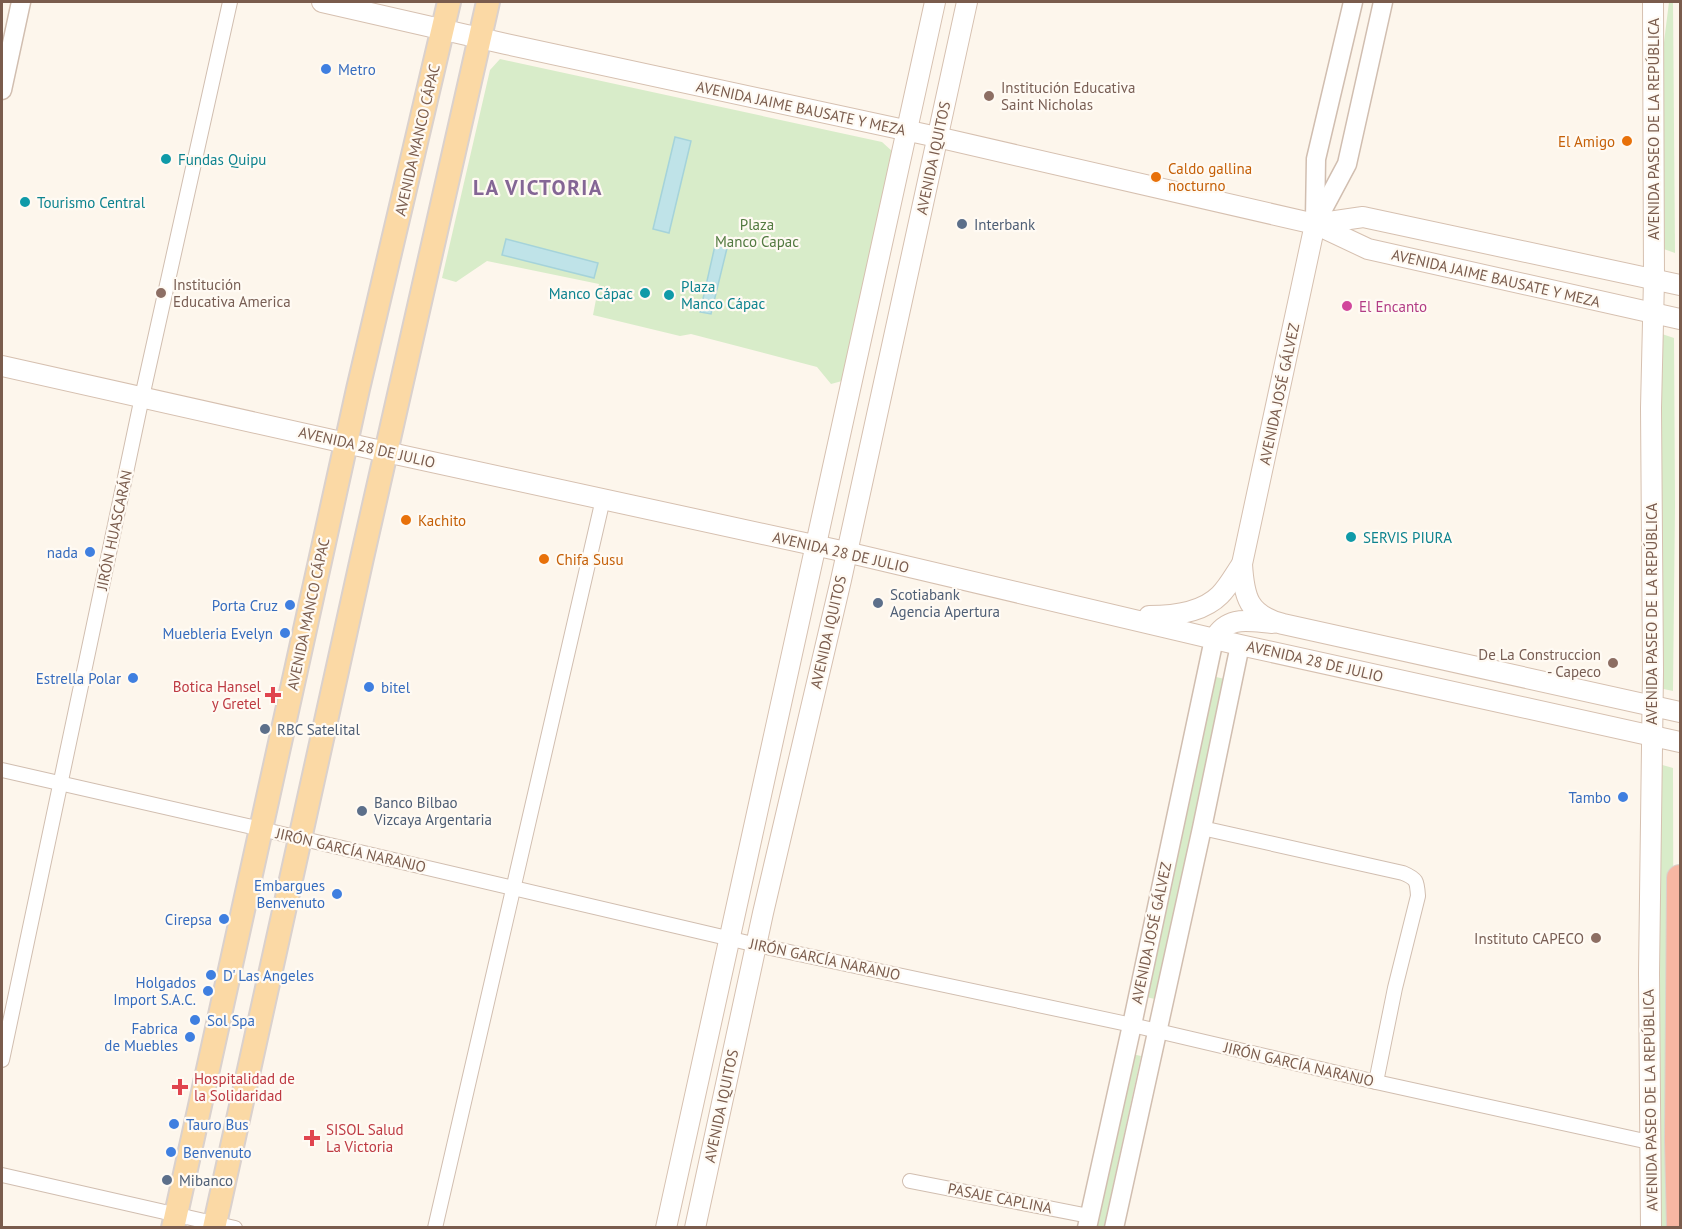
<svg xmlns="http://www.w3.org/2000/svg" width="1682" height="1229" viewBox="0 0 1682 1229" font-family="'PT Sans',sans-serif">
<rect width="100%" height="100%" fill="#fdf6ec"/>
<g fill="#d8ecc9">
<polygon points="1669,2 1673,2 1675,253 1658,247 1664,42"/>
<polygon points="500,59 882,142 893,152 842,381 831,384 817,367 691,334 680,336 593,315 599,284 487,261 456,282 442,278 490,70"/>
<polygon points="1659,333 1674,338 1675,506 1673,691 1659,688"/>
<polygon points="1216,677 1225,679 1155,999 1146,997"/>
<polygon points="1659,764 1673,768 1674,1228 1661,1227"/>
<polygon points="1132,1054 1141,1056 1104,1227 1094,1228"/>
</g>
<g fill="#bfe3e8" stroke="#a5d3da" stroke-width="1.5">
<polygon points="675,137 691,141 669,233 653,229"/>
<polygon points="506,239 598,263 594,278 502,255"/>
<polygon points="716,241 728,244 711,314 700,312"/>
</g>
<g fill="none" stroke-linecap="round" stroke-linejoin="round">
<defs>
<g id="minor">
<polyline points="2,770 261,829 757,945 1132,1025 1376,1082 1649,1142"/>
<path d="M1202 828 1403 873C1417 879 1417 881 1418 896L1395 988 1376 1082"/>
<polyline points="2,1060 142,397 230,2"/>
<polyline points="2,1175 235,1228"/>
<polyline points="910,1181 1089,1216"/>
<polyline points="435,1228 603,499"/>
</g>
<g id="tertiary">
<polyline points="2,90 21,2"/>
<polyline points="1315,219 1316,159 1353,2"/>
<polyline points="1315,224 1347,164 1383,2"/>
<polyline points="1087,1228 1132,1025 1214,639"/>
<polyline points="1114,1228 1202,828 1240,645"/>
</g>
<g id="secondary">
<polyline points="322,2 506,44 937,137 1315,224 1368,249 1680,319"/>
<path d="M1315 224 1242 564C1244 597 1248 615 1283 624L1680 712"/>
<polyline points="1315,224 1363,217 1680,285"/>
<polyline points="2,366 386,452 846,552 1240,645 1680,742"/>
<path d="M1149 616C1173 616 1202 613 1220 595 1229 586 1235 574 1242 564"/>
<path d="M1214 639C1228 615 1248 621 1272 623"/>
<polyline points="666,1228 935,2"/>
<polyline points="695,1228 763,913 841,580 967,2"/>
<polyline points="1651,1228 1649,973 1653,671 1651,408 1654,279 1653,2"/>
</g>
<g id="primary">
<polyline points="173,1228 358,389 449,2"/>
<polyline points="214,1228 362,558 488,2"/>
</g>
<polyline id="motorway" points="1680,1228 1678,1140 1680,878"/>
</defs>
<use href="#minor" stroke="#d1beb0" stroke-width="16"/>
<use href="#tertiary" stroke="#d1beb0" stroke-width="21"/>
<use href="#secondary" stroke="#d6c0b0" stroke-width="22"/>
<use href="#primary" stroke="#dad1cd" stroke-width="26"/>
<use href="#motorway" stroke="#dad1cd" stroke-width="28"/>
<use href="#minor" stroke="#fff" stroke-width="14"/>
<use href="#tertiary" stroke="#fff" stroke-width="18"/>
<use href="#secondary" stroke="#fff" stroke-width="20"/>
<use href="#primary" stroke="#fbd9a5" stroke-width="22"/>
<use href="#motorway" stroke="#f7b7a3" stroke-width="26"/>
</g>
<g fill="#3f7fe0" stroke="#fffaf3" stroke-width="2">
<circle cx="326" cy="69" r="6"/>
<circle cx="90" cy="552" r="6"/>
<circle cx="290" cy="605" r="6"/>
<circle cx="285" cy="633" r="6"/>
<circle cx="133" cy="678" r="6"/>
<circle cx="369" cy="687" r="6"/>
<circle cx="1623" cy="797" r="6"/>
<circle cx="337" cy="894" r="6"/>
<circle cx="224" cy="919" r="6"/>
<circle cx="211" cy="975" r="6"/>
<circle cx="208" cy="991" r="6"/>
<circle cx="195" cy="1020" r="6"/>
<circle cx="190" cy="1037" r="6"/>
<circle cx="174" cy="1124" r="6"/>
<circle cx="171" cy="1152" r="6"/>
</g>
<g fill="#8d6e63" stroke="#fffaf3" stroke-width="2">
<circle cx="989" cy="96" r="6"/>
<circle cx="161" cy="293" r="6"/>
<circle cx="1613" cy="663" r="6"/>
<circle cx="1596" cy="938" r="6"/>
</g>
<g fill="#e8710a" stroke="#fffaf3" stroke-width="2">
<circle cx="1627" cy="141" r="6"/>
<circle cx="1156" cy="177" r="6"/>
<circle cx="406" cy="520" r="6"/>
<circle cx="544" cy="559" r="6"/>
</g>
<g fill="#0f9aa8" stroke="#fffaf3" stroke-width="2">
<circle cx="166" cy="159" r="6"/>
<circle cx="25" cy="202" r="6"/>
<circle cx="645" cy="293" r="6"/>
<circle cx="669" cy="295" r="6"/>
<circle cx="1351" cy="537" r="6"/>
</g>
<g fill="#5c6f8a" stroke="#fffaf3" stroke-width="2">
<circle cx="962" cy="224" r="6"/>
<circle cx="878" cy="603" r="6"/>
<circle cx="265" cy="729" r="6"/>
<circle cx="362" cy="811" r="6"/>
<circle cx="167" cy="1180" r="6"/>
</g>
<circle fill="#d1479c" stroke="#fffaf3" stroke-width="2" cx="1347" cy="306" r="6"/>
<g fill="#e0444e" stroke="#fffaf3" stroke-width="2">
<path d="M270 686h6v6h6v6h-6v6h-6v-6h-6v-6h6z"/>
<path d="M177 1078h6v6h6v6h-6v6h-6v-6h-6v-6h6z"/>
<path d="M309 1129h6v6h6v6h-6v6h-6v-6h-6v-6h6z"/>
</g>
<g text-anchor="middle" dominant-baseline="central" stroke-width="4.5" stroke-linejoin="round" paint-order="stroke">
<g font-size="15" fill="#366cbe" stroke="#fffaf3" text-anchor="end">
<text x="338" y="69" text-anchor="start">Metro</text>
<text x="78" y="552">nada</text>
<text x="278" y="605">Porta Cruz</text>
<text x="273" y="633">Muebleria Evelyn</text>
<text x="121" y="678">Estrella Polar</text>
<text x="381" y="687" text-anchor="start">bitel</text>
<text x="1611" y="797">Tambo</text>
<text x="325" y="885">Embargues<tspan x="325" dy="17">Benvenuto</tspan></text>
<text x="212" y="919">Cirepsa</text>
<text x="223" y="975" text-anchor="start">D' Las Angeles</text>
<text x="196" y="982">Holgados<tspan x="196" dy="17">Import S.A.C.</tspan></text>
<text x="207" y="1020" text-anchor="start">Sol Spa</text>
<text x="178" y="1028">Fabrica<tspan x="178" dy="17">de Muebles</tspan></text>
<text x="186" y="1124" text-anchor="start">Tauro Bus</text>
<text x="183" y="1152" text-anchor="start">Benvenuto</text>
</g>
<g font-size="15" fill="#785e54" stroke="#fffaf3" text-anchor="start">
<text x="1001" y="87">Institución Educativa<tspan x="1001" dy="17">Saint Nicholas</tspan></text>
<text x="173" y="284">Institución<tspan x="173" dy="17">Educativa America</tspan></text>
<text x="1601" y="654" text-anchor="end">De La Construccion<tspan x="1601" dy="17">- Capeco</tspan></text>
<text x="1584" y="938" text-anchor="end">Instituto CAPECO</text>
</g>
<g font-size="15" fill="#7a5c4d" stroke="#fffaf3">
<text transform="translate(801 108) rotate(12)">AVENIDA JAIME BAUSATE Y MEZA</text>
<text transform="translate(1653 129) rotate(-90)">AVENIDA PASEO DE LA REPÚBLICA</text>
<text transform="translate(417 140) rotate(-77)">AVENIDA MANCO CÁPAC</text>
<text transform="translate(933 158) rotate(-78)">AVENIDA IQUITOS</text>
<text transform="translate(1496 278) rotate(13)">AVENIDA JAIME BAUSATE Y MEZA</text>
<text transform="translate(1279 394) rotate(-78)">AVENIDA JOSÉ GÁLVEZ</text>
<text transform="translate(367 447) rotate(13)">AVENIDA 28 DE JULIO</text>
<text transform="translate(114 530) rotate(-78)">JIRÓN HUASCARÁN</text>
<text transform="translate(841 552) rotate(13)">AVENIDA 28 DE JULIO</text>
<text transform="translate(308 614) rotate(-78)">AVENIDA MANCO CÁPAC</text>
<text transform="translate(1651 614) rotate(-90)">AVENIDA PASEO DE LA REPÚBLICA</text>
<text transform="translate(828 632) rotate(-77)">AVENIDA IQUITOS</text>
<text transform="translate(1315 661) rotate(13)">AVENIDA 28 DE JULIO</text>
<text transform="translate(351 850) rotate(13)">JIRÓN GARCÍA NARANJO</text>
<text transform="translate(1151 933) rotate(-78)">AVENIDA JOSÉ GÁLVEZ</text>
<text transform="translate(825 959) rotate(12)">JIRÓN GARCÍA NARANJO</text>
<text transform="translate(1299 1064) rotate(13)">JIRÓN GARCÍA NARANJO</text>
<text transform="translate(1650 1100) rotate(-91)">AVENIDA PASEO DE LA REPÚBLICA</text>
<text transform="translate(721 1106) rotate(-78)">AVENIDA IQUITOS</text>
<text transform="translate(1000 1198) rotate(11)">PASAJE CAPLINA</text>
</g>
<g font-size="15" fill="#c56008" stroke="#fffaf3" text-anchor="start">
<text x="1615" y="141" text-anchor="end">El Amigo</text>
<text x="1168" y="168">Caldo gallina<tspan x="1168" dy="17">nocturno</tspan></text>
<text x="418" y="520">Kachito</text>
<text x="556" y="559">Chifa Susu</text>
</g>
<g font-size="15" fill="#0d838f" stroke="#fffaf3" text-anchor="start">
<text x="178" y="159">Fundas Quipu</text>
<text x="37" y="202">Tourismo Central</text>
<text x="681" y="286">Plaza<tspan x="681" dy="17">Manco Cápac</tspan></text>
<text x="633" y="293" text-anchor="end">Manco Cápac</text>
<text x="1363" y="537">SERVIS PIURA</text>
</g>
<g font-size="15" fill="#537a41" stroke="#fffaf3">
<text x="757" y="224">Plaza<tspan x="757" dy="17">Manco Capac</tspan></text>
</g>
<g font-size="15" fill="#4e5e75" stroke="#fffaf3" text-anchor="start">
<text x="974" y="224">Interbank</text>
<text x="890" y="594">Scotiabank<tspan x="890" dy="17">Agencia Apertura</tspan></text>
<text x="277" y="729">RBC Satelital</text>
<text x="374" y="802">Banco Bilbao<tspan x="374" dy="17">Vizcaya Argentaria</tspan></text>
<text x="179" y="1180">Mibanco</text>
</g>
<g font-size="15" fill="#b23c85" stroke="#fffaf3" text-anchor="start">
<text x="1359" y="306">El Encanto</text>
</g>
<g font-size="15" fill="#be3a42" stroke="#fffaf3" text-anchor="start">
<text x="261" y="686" text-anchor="end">Botica Hansel<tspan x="261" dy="17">y Gretel</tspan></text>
<text x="194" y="1078">Hospitalidad de<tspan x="194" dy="17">la Solidaridad</tspan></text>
<text x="326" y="1129">SISOL Salud<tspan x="326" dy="17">La Victoria</tspan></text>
</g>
<g font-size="21" font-weight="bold" letter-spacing="1.5" fill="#846695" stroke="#fffaf3">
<text x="538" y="187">LA VICTORIA</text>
</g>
</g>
<rect width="1682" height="1229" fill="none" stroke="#7a5c4d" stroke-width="6"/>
</svg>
